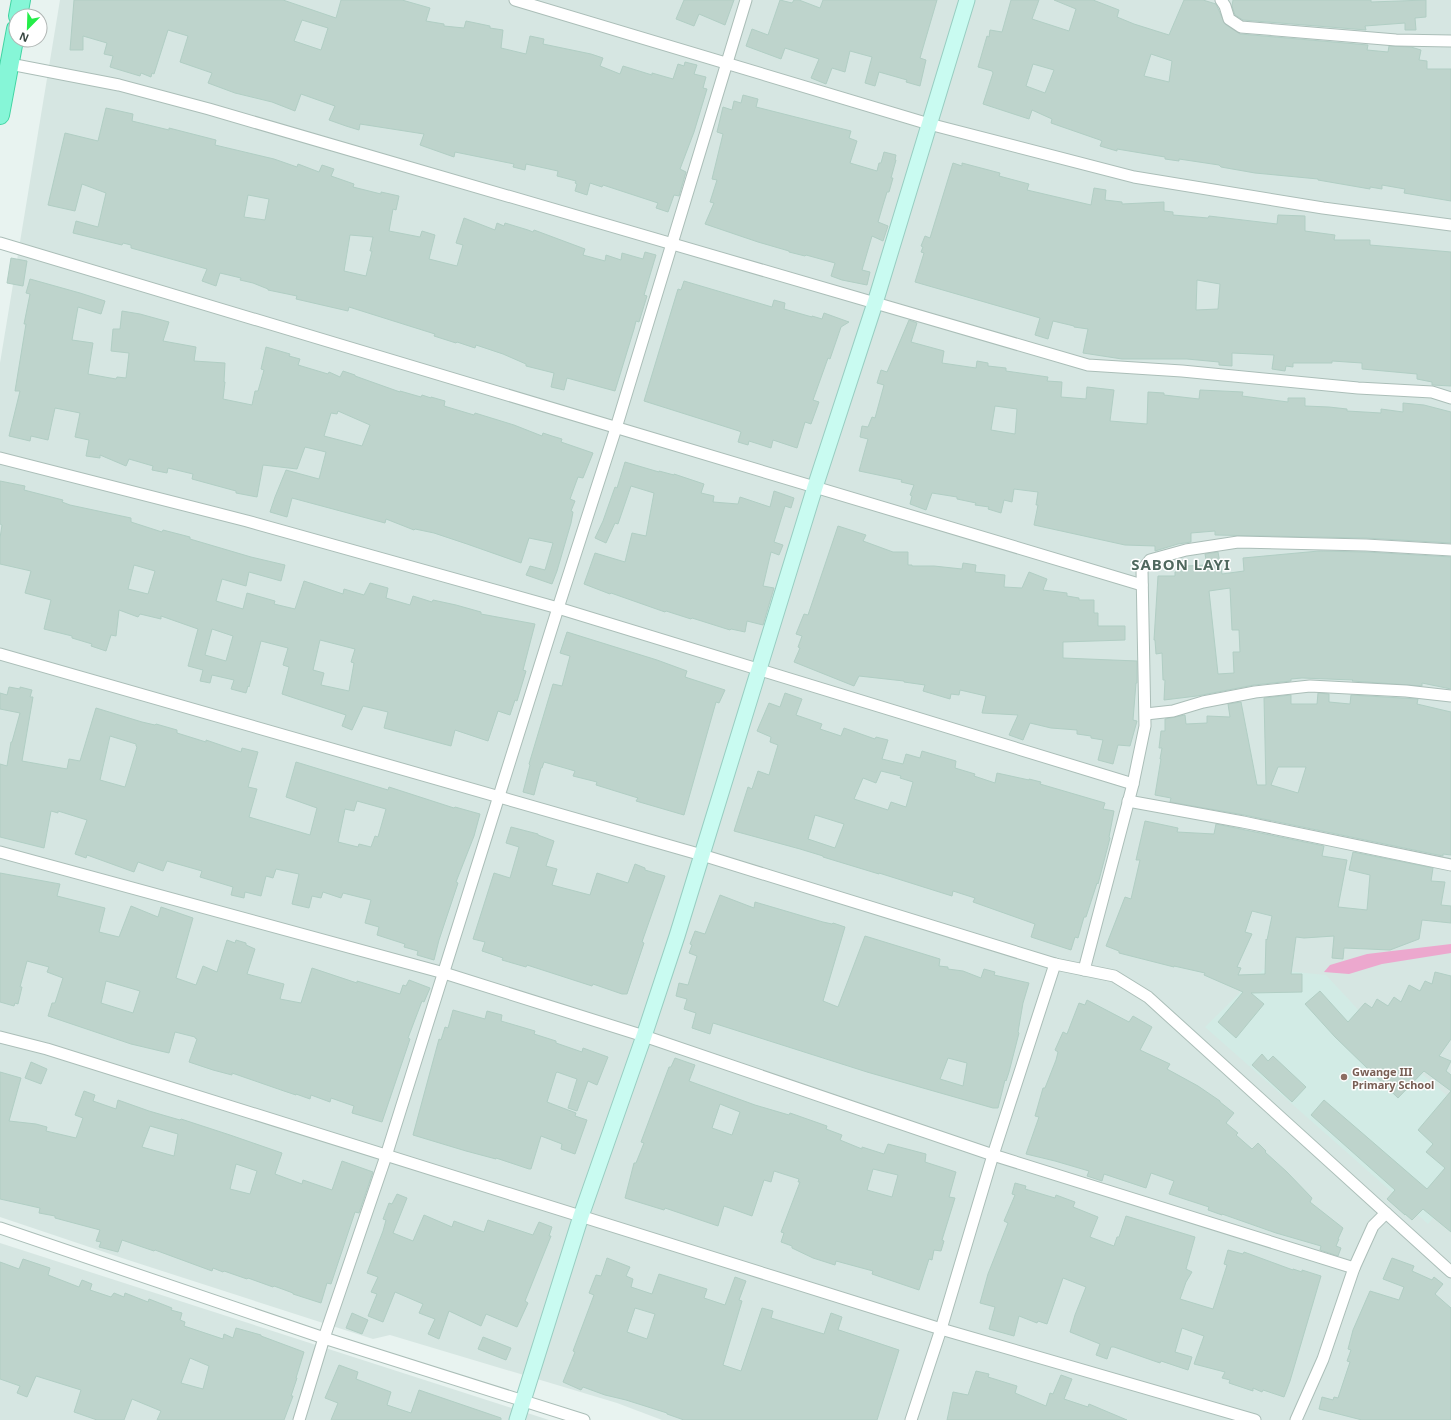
<svg xmlns="http://www.w3.org/2000/svg" width="1451" height="1420" viewBox="0 0 1451 1420" font-family="'Noto Sans',sans-serif">
<rect width="100%" height="100%" fill="#e8f3f0"/>
<g fill="#d6e6e2">
<polygon points="60,0 1451,0 1451,1420 662,1420 617,1403 390,1335 373,1339 351,1332 122,1258 0,1217 0,363"/>
<polygon points="0,1243 549,1420 0,1420"/>
</g>
<polygon fill="#d2ebe5" points="1264,969 1326,975 1401,1056 1451,1099 1451,1197 1428,1224 1205,1027"/>
<polygon fill="#eca8ce" points="1451,944 1451,953 1382,964 1349,974 1324,972 1330,965 1367,954"/>
<g fill="#bed4cc" stroke="#b1cec4" fill-rule="evenodd">
<path d="M74 0H283L336 18 341 0H402L430 8 426 21 444 24V26L464 28 466 21 490 26V28L503 30 501 48 526 54 530 36 544 39 543 44 591 54 603 58 600 66 620 74 623 66 652 75V73L673 79 678 64 684 66 685 62 697 65 694 74 706 77 703 88 707 89 694 132 680 169 686 172 679 196 674 195 668 212 656 208 658 203 603 185 602 187 590 183 587 195 575 191 577 184 575 183 576 181 557 176 558 171 526 164 525 170 513 167 514 164 455 152 454 157 420 145 424 134 360 124 359 130 346 126 329 120 335 106 301 94 295 111 272 102 235 93 208 83 212 73 180 62 188 36 168 30 154 74 152 73 151 77 141 73 140 76 110 67 113 56 104 54 107 43 83 36V50H70ZM302 20 328 28 321 50 294 41Z"/>
<polygon points="684,0 734,0 725,25 699,14 694,26 676,19"/>
<polygon points="780,0 792,3 794,0 799,0 820,8 823,0 937,0 920,58 926,60 920,86 906,82 907,80 879,72 875,86 865,83 872,57 850,51 845,72 832,68 826,84 811,78 819,59 785,48 781,59 746,46 752,29 768,35"/>
<path d="M1011 0H1039L1032 19 1069 31 1076 9 1054 0H1093L1119 10 1117 17 1134 24 1169 35 1184 0H1203L1216 4 1225 24 1240 34 1368 45 1367 50 1388 52 1389 46 1411 47 1421 50 1419 60 1427 61V69H1451V201L1404 193 1405 189 1382 185V189L1370 187V189L1318 180V179L1255 173 1221 167 1219 165 1179 159V161L1165 159V157L1117 149V151L1100 146 1102 141 1100 140 1051 123 1052 119 1032 110 1029 119 983 104 993 73 992 71 978 67 987 36 989 37 990 30 1002 32ZM1151 54 1172 61 1169 82 1144 76ZM1033 64 1054 70 1045 93 1026 86Z"/>
<polygon points="1233,0 1371,0 1371,2 1426,0 1426,17 1415,18 1416,30 1405,30 1405,23 1365,26 1366,30 1243,20 1235,15 1232,6"/>
<polygon points="743,95 758,99 756,107 851,131 849,138 857,141 850,163 877,171 879,163 881,163 884,152 896,155 895,160 896,160 891,178 893,178 889,192 887,192 883,205 878,222 888,226 883,241 872,236 862,270 870,272 867,285 842,280 831,276 835,263 806,255 805,256 789,252 789,251 758,242 705,224 714,203 710,202 717,180 712,179 723,134 717,132 723,107 732,110 734,101 741,103"/>
<path d="M106 108 133 114 132 121 169 130V128L216 140 215 145 274 159 297 167 298 164 319 172 322 165 334 169 331 176 354 184 353 187 381 194V192L399 196 396 210 393 209 389 231 420 237 422 231 435 235 429 259 457 266 463 245 456 243 464 218 495 230 497 223 504 226 505 223 528 230 533 232 534 230 585 249 583 255 605 261 606 255 621 260 622 253 643 259 645 252 656 255 644 295 647 296 639 322 636 321 634 329 615 391 567 378 564 390 551 387 554 373 526 366V364L503 354 476 345 475 348 457 342 456 343 434 336 435 334 419 329 349 307 348 311 296 299 297 296 268 290V289L253 283 240 280 241 278 220 273 216 286 202 281 207 269 131 248V245L123 243 122 245 73 233 76 221 98 227 106 193 82 184 75 211 48 205 65 133 98 141ZM248 195 269 199 265 220 244 217ZM350 235 373 237 370 251H372L366 276 344 271Z"/>
<path d="M953 163 962 166V163L1000 173 999 176 1029 184 1027 190 1091 205 1094 188 1106 190 1105 200 1122 202V204L1164 202V211L1173 212V215L1208 218 1209 216 1277 224 1278 215 1305 216V231L1335 235 1334 240H1370V245L1451 252V386L1432 385V382L1417 379V374L1362 369V363L1332 361V363H1293V367L1286 366 1285 371 1272 369 1274 355 1232 353V366L1219 365V362L1187 359H1122L1083 353 1088 329 1074 327V326L1053 321 1048 339 1035 335 1040 318 915 282 924 253 921 252 923 247 921 246 925 236 930 238ZM1197 280 1220 284 1218 309 1196 310Z"/>
<polygon points="11,258 27,261 23,286 7,283"/>
<path d="M30 279 80 293 105 301 101 314 78 307 72 340 93 343 88 374 116 379 117 377 126 378 129 353 111 351 113 329H120L122 311 140 314 169 322 163 341 196 347 194 361 225 363 224 382H225L223 399 252 405 255 391H258L264 370 261 369 266 347 290 354 289 356 300 359 298 365 328 374 329 372 340 377 343 371 355 375V376L400 392V391L421 397 422 395 431 398V397L445 401 444 406 474 415 475 413 514 425 542 436 543 433 552 436 562 439 561 442 593 453 583 478 578 477 570 499 575 501 571 511 573 512 571 523 557 571 552 584 526 575 530 566 545 570 553 543 529 538 521 563 467 544 434 533 415 529 414 530 386 519 385 523 292 498 287 517 270 512 275 497 286 470 319 479 326 452 305 447 297 469 263 465 257 497 236 493V491L192 479 193 474 168 468 167 473 152 470 153 466 129 459 126 466 100 455V458L86 456 89 440 75 437 80 413 55 408 48 440 31 436 30 441 9 436 20 391H15L26 324H24L30 294 26 293ZM338 411 370 425 362 446 324 436 331 413 337 414Z"/>
<polygon points="684,281 772,307 774,300 785,303 784,309 812,317 812,316 822,319 824,313 849,322 841,327 830,359 828,358 813,400 819,402 811,424 805,422 797,448 773,440 771,448 749,441 748,445 738,442 741,432 739,431 644,401 678,289 681,290"/>
<path d="M909 320 917 323 911 342 944 351 942 363 976 368 977 361 988 363V366L1006 368V371L1048 377 1047 381 1062 382 1061 397 1086 399 1087 387 1114 390 1110 421 1147 424 1148 392 1164 393V395L1199 399 1200 390 1243 392 1242 396 1288 402V398H1305V406L1329 407 1347 409V411L1381 413V409L1403 412V403L1424 405 1451 412V543L1366 538 1215 535V531L1191 533V542L1178 544 1155 551V546L1125 545 1034 525 1038 505H1036L1038 492 1014 489 1012 502 1004 500 1001 513 988 509 989 507 975 505 976 503 957 499V497L932 493 926 510 910 504 912 496 910 495 914 485 901 482 902 480 859 471 868 439 860 437 862 426 868 427 872 417 875 418 884 385 877 383 881 370 887 372ZM995 406 1017 409 1015 434 991 430Z"/>
<polygon points="625,462 659,472 659,471 674,475 674,474 704,484 701,493 714,496 713,502 738,504 740,497 770,507 774,491 794,498 791,508 785,506 774,542 783,545 779,555 771,552 763,586 774,588 763,625 747,621 745,632 731,629 730,630 692,618 691,619 666,611 665,612 611,593 610,594 584,584 595,553 625,562 632,533 646,536 654,493 631,486 618,524 615,523 606,543 595,538 603,521 615,487 617,488"/>
<path d="M0 481 25 486 24 490 63 500 62 502 70 505 131 518V522L162 532 163 530 190 537V539L251 557 285 565 281 581 249 572 246 586 222 579 216 601 243 609 247 593 275 601 274 604 295 609 304 581 343 594 344 589 364 595 370 583 388 588 386 598 410 605 413 596 432 602 433 600 456 605 481 612V614L535 624 523 670 526 671 517 701 515 700 510 715 498 711 488 741 455 730 451 746 384 728 388 712 363 706 352 730 342 726 346 715 282 694 289 667 283 665 288 648 261 641 249 687 248 686 246 693 231 689 234 680 212 675 210 683 200 681 203 670 188 666 198 629 161 616V619L140 614 138 617 119 610 116 636 111 635 106 651 91 646 92 644 72 638V636L44 629 51 600 25 593 31 571 0 564V538L2 525 0 524ZM134 565 155 571 148 594 128 589ZM212 629 233 636 226 661 205 655ZM320 640 355 649 351 662 354 663 349 691 321 685 324 673 313 670Z"/>
<polygon points="838,526 866,535 863,541 893,552 908,552 908,565 912,565 912,566 934,566 962,569 963,563 976,565 975,572 1005,575 1004,587 1022,588 1029,572 1047,579 1043,590 1067,593 1067,596 1079,598 1079,600 1094,600 1094,613 1098,613 1098,626 1125,626 1125,640 1063,642 1063,658 1137,661 1137,683 1136,683 1133,720 1137,721 1130,746 1118,745 1113,764 1098,760 1103,740 1091,738 1091,736 1077,734 1077,730 1051,728 1030,723 1023,740 1009,735 1018,715 982,713 986,696 960,690 959,695 951,694 950,699 923,691 925,685 904,682 904,681 859,676 854,686 794,662 800,648 798,647 802,636 796,634 804,614 808,615"/>
<path d="M1319 551 1366 552 1451 557V689L1422 683V686L1352 681 1353 680 1302 678 1291 679V681L1254 685 1197 696 1164 700 1165 680H1163L1162 653 1156 654 1155 640H1154L1158 576H1175V572L1186 570V566L1207 565 1205 554 1218 552 1222 574 1244 571 1243 558ZM1230 588 1232 630H1239L1240 652H1233L1234 673 1218 674 1209 591Z"/>
<polygon points="567,632 657,660 687,671 685,677 725,690 719,703 716,702 684,815 636,801 638,798 596,785 597,782 573,776 575,771 544,762 542,768 541,768 534,795 523,792 530,765 529,764 553,684 562,686 570,656 560,653"/>
<path d="M9 687 20 689V687L32 690 30 697H33L22 761 67 769 69 759 80 761 96 708 142 722 155 725 156 724 177 730V733L206 742V740L241 752 242 748 258 752 248 787 257 789 249 817 310 835 317 808 286 797 296 762 388 790 389 787 454 808 455 807 480 814 474 836 456 882 458 883 439 940 434 960 417 955 418 951 404 947 405 944 377 935 379 927 365 923 371 900 343 893 341 898 323 892 321 898 312 896 309 908 292 904 299 874 276 869 273 878 266 876 261 896 245 892 244 898 231 895 233 887 200 877 202 871 167 861 163 871 138 862 134 872 87 855 86 858 75 854 87 820 58 811V813L51 811 44 848 0 837V764L7 766 11 742H12L20 713 0 709V693L7 695ZM110 736 136 744V746L137 747 125 787 100 780ZM357 801 386 809 378 837 375 836 371 847 359 844 358 847 338 842 345 809 354 811Z"/>
<path d="M785 693 802 699 796 715 822 724 820 729 841 736 844 728 875 739 876 737 888 740 882 759 903 764 906 754 920 758 922 751 956 761 955 768 975 774 974 776 995 783 997 773 1029 780V779L1041 782 1040 784 1105 803 1103 809 1114 811 1109 837 1110 838 1098 884 1097 883 1086 917H1084L1078 938 1075 937 1071 950 1031 937 1035 924 973 902 975 898 953 891 952 896 879 873V874L823 857V856L800 849 734 831 748 787 752 789 758 771 769 775 778 745 770 742 771 737 757 731 769 703 780 707ZM881 771 901 776 900 778 913 782 906 807 891 802 888 810 854 799 863 778 876 783ZM815 815 844 824 835 848 808 839Z"/>
<path d="M1318 693 1329 694V702L1350 704 1351 695 1418 699 1417 704 1451 712V855L1443 854V856L1244 815 1170 802 1171 798 1155 795 1161 759H1160L1162 748H1159L1161 731H1165V719L1185 715 1186 724 1207 723V716L1230 717 1228 704 1241 702 1257 785H1266L1264 698 1291 695V704H1317ZM1278 767H1306L1298 793 1271 785Z"/>
<path d="M1145 821 1178 828 1177 832 1214 834 1216 824 1324 846 1322 856 1347 860 1338 907 1367 910 1370 875 1349 870 1353 852 1433 868 1431 881 1445 882 1441 905 1451 906V923L1422 920 1419 939 1390 950 1344 948 1343 959 1332 958 1334 936 1304 938 1296 937 1291 974H1302V992L1251 993 1264 1004 1236 1038 1218 1022 1243 992 1204 975 1205 973 1174 966V967L1119 953V951L1106 946 1125 897 1131 899 1140 860H1136ZM1252 911 1272 916 1267 940 1266 939 1265 974 1238 975 1241 968 1237 967 1252 934 1245 932Z"/>
<polygon points="511,827 538,834 538,835 554,841 546,866 557,869 552,885 590,895 597,873 628,883 635,864 645,868 645,870 665,876 642,942 644,943 627,994 622,994 593,984 592,986 527,965 526,967 502,960 503,958 482,951 485,942 473,939 494,873 510,878 519,847 506,843"/>
<path d="M0 873 60 884 57 896 105 908 99 932 119 937 131 906 158 917 161 907 193 918 176 978 196 985 203 966 217 972 227 940 235 943 236 940 246 943V945L255 949 247 974 284 984 280 999 301 1003 312 968 357 983V981L400 994 403 985 406 986 409 980 430 988 424 1002 422 1001 408 1038 410 1039 382 1122 352 1113 354 1106 331 1098 330 1102 311 1095 310 1099 296 1094V1095L284 1091 232 1073V1075L213 1070 189 1062 197 1039 195 1038V1037L175 1032 169 1053 131 1044 48 1016 52 1003H55L63 978 47 972 49 967 27 961 20 987H22L18 1004 15 1003 14 1006 0 1002ZM106 981 140 991 133 1013 101 1003Z"/>
<path d="M720 895 754 908 755 902 823 922 832 924 833 923 845 927 823 1001 838 1007 865 936 940 959 939 966 948 967V969L963 971 981 978 984 969 995 972 994 975 1029 983 1023 1003 1018 1032 1019 1033 1009 1072 1006 1081 1005 1080 998 1108H993L867 1072 713 1023 710 1034 692 1028 696 1013 684 1009 687 999 676 996 679 983 688 985 697 956 689 953 692 945 690 944 695 931 705 934ZM948 1058 967 1063 963 1086 940 1079Z"/>
<polygon points="1435,972 1451,976 1451,1039 1439,1056 1451,1061 1446,1071 1451,1075 1451,1232 1423,1209 1412,1220 1405,1214 1405,1215 1387,1199 1395,1190 1311,1115 1324,1100 1427,1189 1445,1168 1426,1152 1433,1144 1418,1130 1451,1091 1424,1071 1398,1098 1335,1037 1305,1004 1320,991 1348,1022 1365,1003 1372,1008 1377,999 1388,1006 1394,997 1401,1002 1409,985 1420,991 1425,981 1432,984"/>
<polygon points="1087,1000 1129,1022 1133,1016 1152,1027 1140,1050 1170,1064 1167,1069 1198,1086 1220,1101 1220,1102 1234,1113 1226,1123 1238,1133 1236,1135 1252,1149 1258,1143 1266,1151 1265,1152 1287,1172 1312,1198 1310,1202 1343,1228 1338,1239 1339,1239 1336,1246 1341,1248 1338,1256 1320,1250 1321,1246 1276,1233 1222,1214 1222,1215 1208,1210 1209,1207 1169,1194 1174,1181 1151,1173 1146,1188 1104,1174 1102,1181 1087,1176 1089,1171 1055,1161 1026,1154 1039,1117 1035,1116 1043,1088 1045,1088 1056,1060 1058,1052 1055,1050 1063,1032 1067,1034 1079,1003 1085,1005"/>
<polygon points="453,1010 485,1019 487,1011 502,1015 501,1021 535,1031 534,1034 556,1041 556,1043 582,1052 583,1048 608,1057 597,1085 588,1081 577,1111 568,1108 577,1079 557,1072 556,1073 547,1102 576,1113 575,1116 587,1120 575,1154 561,1149 562,1144 541,1136 531,1169 529,1169 496,1158 496,1159 466,1151 413,1135 439,1039 441,1040 445,1027 448,1028"/>
<polygon points="1262,1054 1268,1061 1273,1056 1306,1087 1292,1102 1252,1065"/>
<path d="M675 1058 695 1065 689 1081 755 1105 789 1115 790 1113 827 1126 826 1129 842 1135 840 1140 862 1149V1147L884 1154 888 1144 926 1154 925 1162 956 1172 949 1197 955 1198 942 1240 944 1241 941 1251 934 1250 932 1260 929 1259 919 1290 872 1274 873 1271 836 1261 835 1265 813 1258 792 1248V1246L781 1242 784 1233 781 1232 800 1182H798L799 1179 774 1171 771 1182 764 1180 752 1216 724 1206 718 1226 665 1208 664 1210 625 1198 634 1163H636L644 1143 641 1142 669 1067H671ZM720 1104 740 1112 732 1135 712 1128ZM873 1169 898 1175 892 1197 867 1190Z"/>
<polygon points="31,1062 47,1069 41,1084 25,1078"/>
<path d="M0 1072 21 1078 9 1121 36 1124 47 1127 46 1131 76 1138 83 1118 75 1115 84 1091 95 1095 93 1101 116 1109 118 1100 149 1111 180 1120 181 1119 230 1135 282 1153 275 1174 302 1184 303 1180 332 1190 342 1161 373 1172 359 1213 355 1212 331 1284 327 1283 321 1303 293 1294V1293L274 1286 273 1287 248 1278 247 1279 224 1271 223 1272 213 1268 212 1271 155 1250 154 1251 122 1240 118 1252 99 1247 101 1242 96 1241 100 1230 55 1218V1216L39 1213 40 1208 0 1199ZM150 1126 178 1134 174 1156 142 1147ZM236 1164 257 1171 250 1194 230 1189Z"/>
<polygon points="1015,1183 1026,1186 1025,1189 1055,1198 1056,1195 1075,1202 1073,1207 1098,1217 1090,1237 1114,1246 1117,1237 1119,1237 1126,1216 1195,1237 1186,1269 1192,1272 1186,1282 1180,1299 1213,1309 1227,1265 1224,1264 1228,1250 1243,1254 1244,1252 1293,1270 1293,1269 1302,1272 1302,1270 1321,1276 1290,1381 1284,1397 1263,1390 1262,1392 1253,1388 1253,1391 1229,1383 1230,1380 1222,1378 1225,1372 1194,1364 1204,1336 1182,1328 1175,1352 1192,1357 1188,1370 1161,1361 1160,1363 1114,1347 1111,1347 1107,1359 1096,1355 1100,1344 1070,1332 1075,1315 1086,1287 1063,1278 1047,1324 1038,1321 1037,1323 1019,1316 1014,1336 989,1329 995,1307 980,1303 988,1274 1008,1223 1004,1221 1015,1195 1012,1194"/>
<polygon points="397,1194 407,1198 393,1233 413,1241 424,1215 452,1227 454,1221 484,1232 488,1220 533,1235 539,1222 552,1227 549,1236 551,1236 525,1301 528,1303 517,1327 486,1314 481,1326 449,1311 439,1339 428,1334 435,1319 419,1313 423,1304 395,1292 383,1322 368,1316 377,1294 371,1292 378,1277 367,1273 383,1231 386,1220 383,1219 389,1203 392,1204"/>
<path d="M607 1258 630 1267 626 1276 633 1279 631 1287 652 1294 659 1274 707 1289 704 1298 725 1305 735 1277 746 1281 739 1300 742 1301 723 1365 741 1371 762 1308 773 1311 771 1318 824 1334 831 1313 842 1317 838 1330H839L899 1350 877 1420H684L667 1414V1413L626 1400 605 1395 583 1387 581 1390 563 1382 575 1352 573 1351 594 1295 589 1293 596 1275 601 1276ZM635 1308 655 1314 647 1339 627 1332Z"/>
<polygon points="1392,1258 1414,1266 1412,1271 1432,1280 1434,1277 1443,1284 1435,1294 1451,1308 1451,1420 1362,1420 1319,1409 1322,1397 1333,1400 1334,1397 1338,1398 1350,1362 1347,1361 1351,1350 1348,1349 1353,1330 1370,1291 1399,1300 1404,1287 1383,1279"/>
<path d="M23 1259 50 1268 48 1275 79 1287 82 1280 92 1284 90 1290 111 1297 114 1293 124 1297 125 1293 148 1302 149 1299 172 1308 171 1310 182 1313 180 1320 185 1322 184 1326 223 1339 224 1334 233 1338 236 1328 261 1335V1336L304 1352 296 1378H297L291 1396H293L284 1420H157L161 1411 132 1399 124 1420H97L74 1412 81 1390 36 1376 27 1397 17 1393 20 1386 0 1379V1262L19 1269ZM190 1358 209 1366 203 1389 181 1383Z"/>
<polygon points="352,1313 368,1320 362,1334 346,1328"/>
<polygon points="483,1337 511,1348 506,1360 478,1349"/>
<polygon points="339,1365 358,1372 356,1379 391,1392 387,1405 411,1413 419,1390 501,1418 501,1420 331,1420 338,1403 325,1398"/>
<polygon points="976,1371 989,1374 988,1377 1017,1386 1015,1393 1046,1406 1050,1393 1053,1394 1061,1375 1072,1379 1064,1399 1088,1407 1089,1404 1127,1420 947,1420 953,1392 968,1395"/>
</g>
<g fill="none" stroke-linecap="round" stroke-linejoin="round">
<defs>
<g id="minor">
<polyline points="515,0 929,124 1134,177 1323,208 1451,225"/>
<polyline points="1221,0 1225,6 1229,19 1241,27 1396,40 1451,41"/>
<polyline points="10,64 119,85 209,109 1088,365 1182,371 1358,388 1432,392 1451,398"/>
<polyline points="0,243 1142,585"/>
<polyline points="0,458 247,521 558,608 1133,784"/>
<polyline points="0,654 702,855 1055,964 1114,976 1148,997 1451,1272"/>
<polyline points="1146,714 1173,711 1203,702 1255,692 1310,686 1406,691 1451,696"/>
<polyline points="1128,801 1243,822 1451,865"/>
<polyline points="0,852 444,973 644,1036 993,1155 1354,1268"/>
<polyline points="1084,970 1133,784 1145,726 1142,570 1150,560 1186,550 1238,542 1366,545 1451,550"/>
<polyline points="0,1037 47,1049 941,1329 1255,1420"/>
<polyline points="0,1228 324,1338 584,1420"/>
<polyline points="299,1420 324,1338 386,1156 558,608 616,428 746,0"/>
<polyline points="911,1420 941,1329 993,1155 1055,964"/>
<polyline points="1296,1420 1323,1359 1354,1268 1373,1226 1386,1213"/>
</g>
<polyline id="secondary" points="517,1420 581,1216 644,1036 677,936 815,487 875,303 967,0"/>
<g id="trunk">
<polyline points="18,16 21,0"/>
<polyline points="0,115 16,29"/>
</g>
</defs>
<use href="#minor" stroke="#abbeb8" stroke-width="13"/>
<use href="#secondary" stroke="#98cdc1" stroke-width="17"/>
<use href="#trunk" stroke="#41d4a2" stroke-width="20"/>
<use href="#minor" stroke="#fff" stroke-width="11"/>
<use href="#secondary" stroke="#c9fbf1" stroke-width="15"/>
<use href="#trunk" stroke="#86f6d7" stroke-width="18"/>
</g>
<circle fill="#8d6e63" stroke="#fff" stroke-width="1.5" cx="1344" cy="1077" r="4"/>
<g text-anchor="middle" dominant-baseline="central" stroke-width="3" stroke-linejoin="round" paint-order="stroke">
<g font-size="11" font-weight="bold" fill="#785e54" stroke="#fff" text-anchor="start">
<text x="1352" y="1071">Gwange III<tspan x="1352" dy="13">Primary School</tspan></text>
</g>
<g font-size="15" font-weight="bold" letter-spacing="1" fill="#4f685e" stroke="#fff">
<text x="1181" y="564">SABON LAYI</text>
</g>
</g>
<g transform="translate(28 28) rotate(203)"><circle r="19" fill="#ffffff" stroke="#afb5b3"/>
<path d="M0-3L7 15L0 10L-7 15Z" fill="#25ed49"/>
<text y="-6" font-size="11" font-weight="bold" text-anchor="middle" fill="#374640">N</text>
</g>
</svg>
